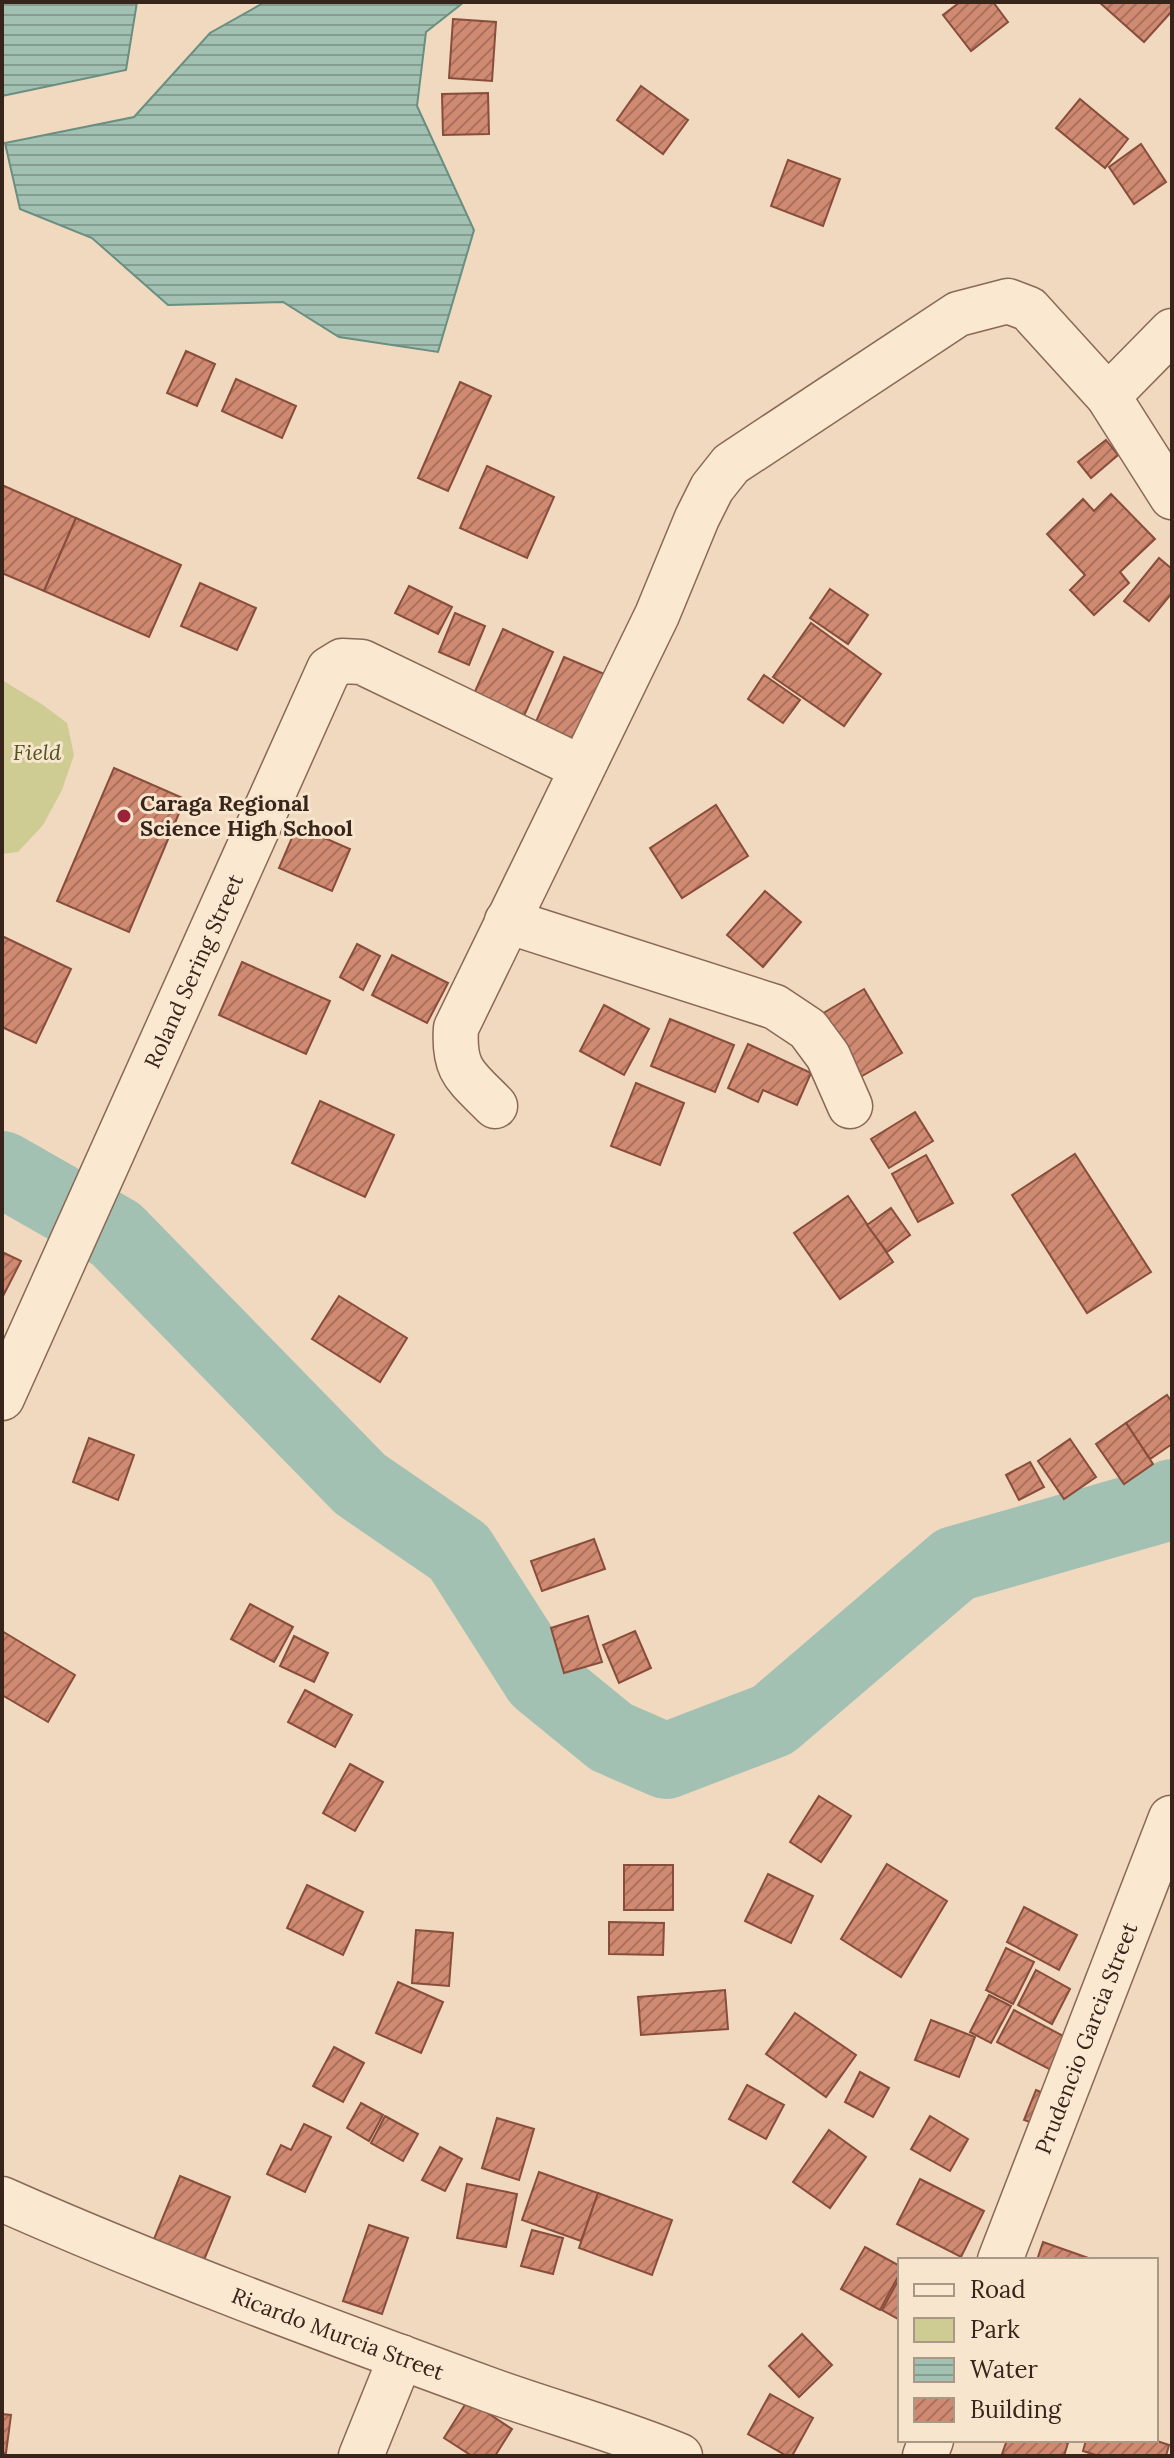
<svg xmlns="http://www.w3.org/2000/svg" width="1174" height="2458" viewBox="0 0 1174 2458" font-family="Lora,serif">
<defs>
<pattern id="water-rules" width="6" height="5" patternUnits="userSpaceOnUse" patternTransform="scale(2)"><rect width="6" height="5" fill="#a2c1b3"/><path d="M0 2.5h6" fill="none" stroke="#859d91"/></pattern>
<pattern id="building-hatch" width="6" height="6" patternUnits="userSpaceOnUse" patternTransform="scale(2)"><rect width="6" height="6" fill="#d08a72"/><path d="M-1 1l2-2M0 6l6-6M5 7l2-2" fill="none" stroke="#aa715d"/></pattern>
</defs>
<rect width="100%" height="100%" fill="#f0d9be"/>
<polygon fill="#cecc92" points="2,680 43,705 67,723 74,755 62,790 43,825 18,852 2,854"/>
<g fill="url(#water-rules)" stroke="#698f80" stroke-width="2">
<polygon points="2,2 137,2 126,70 2,96"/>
<polygon points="265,2 464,2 426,32 417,106 474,230 438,352 339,337 283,302 168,305 92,238 20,209 5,143 134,117 210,33"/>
</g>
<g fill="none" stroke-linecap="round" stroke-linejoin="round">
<polyline stroke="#a2c1b3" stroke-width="76" points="2,1169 116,1234 360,1484 459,1552 540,1679 611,1737 666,1761 773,1720 955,1564 1157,1506 1172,1497"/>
</g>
<g fill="url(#building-hatch)" stroke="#894d3b" stroke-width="2">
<polygon points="960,2 993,2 1008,22 971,51 943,15"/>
<polygon points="1099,2 1172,2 1172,11 1144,42"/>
<polygon points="453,19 496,22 492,81 449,78"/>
<polygon points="641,86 688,120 663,154 617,120"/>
<polygon points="488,93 489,134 443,135 442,94"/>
<polygon points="1080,99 1128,139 1105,168 1056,128"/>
<polygon points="1141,144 1166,182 1134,204 1109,167"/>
<polygon points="788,160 840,179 823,226 771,206"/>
<polygon points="186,351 215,364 197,406 167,393"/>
<polygon points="236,379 296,406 282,438 222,411"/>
<polygon points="460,382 491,396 448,491 418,478"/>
<polygon points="1106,440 1118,455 1091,478 1078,462"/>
<polygon points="487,466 554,497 527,558 460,528"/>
<polygon points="2,485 76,518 44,591 2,573"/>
<polygon points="1111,494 1155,539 1120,572 1129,583 1094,615 1070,590 1085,575 1047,534 1083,499 1094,511"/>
<polygon points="76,518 181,565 149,637 44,591"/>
<polygon points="1159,558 1172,569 1172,593 1149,621 1124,601"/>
<polygon points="200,583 256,608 237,650 181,626"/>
<polygon points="409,586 452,607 438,634 395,613"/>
<polygon points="830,589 868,615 848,644 810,618"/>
<polygon points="455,613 485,626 469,665 439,652"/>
<polygon points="811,623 881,674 844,726 773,677"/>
<polygon points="503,629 553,652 518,729 468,707"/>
<polygon points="564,657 609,676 579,743 535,724"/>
<polygon points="764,675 800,700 783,723 748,699"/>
<polygon points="114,768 185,799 129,932 57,901"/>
<polygon points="716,805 748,856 682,898 650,848"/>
<polygon points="297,826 350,849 332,891 279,868"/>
<polygon points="765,891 801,922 763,967 727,935"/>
<polygon points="2,936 71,969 36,1043 2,1027"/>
<polygon points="357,944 380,956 363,990 340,977"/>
<polygon points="392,955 448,983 427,1023 372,995"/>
<polygon points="242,962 330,1001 306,1054 219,1015"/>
<polygon points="864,989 902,1053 857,1079 820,1015"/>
<polygon points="604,1005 649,1029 624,1075 580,1051"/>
<polygon points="670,1019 734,1045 715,1092 651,1066"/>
<polygon points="748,1044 811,1073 797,1105 763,1090 758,1102 728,1088"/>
<polygon points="636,1083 684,1103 660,1165 611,1146"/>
<polygon points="320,1101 394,1135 365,1197 292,1163"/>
<polygon points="915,1112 933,1141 889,1168 871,1139"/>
<polygon points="1075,1154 1151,1272 1087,1313 1012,1195"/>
<polygon points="926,1155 953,1203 918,1222 892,1174"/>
<polygon points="848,1196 893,1262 840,1299 794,1233"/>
<polygon points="891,1208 910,1235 887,1252 867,1225"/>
<polygon points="2,1252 21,1261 2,1298"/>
<polygon points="339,1296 407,1338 380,1382 312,1339"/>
<polygon points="1167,1395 1172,1402 1172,1444 1150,1459 1126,1423"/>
<polygon points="1126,1423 1153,1464 1124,1484 1096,1444"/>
<polygon points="89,1438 134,1455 118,1500 73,1482"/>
<polygon points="1070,1439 1096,1477 1064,1499 1038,1461"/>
<polygon points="1030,1462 1044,1487 1019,1500 1006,1475"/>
<polygon points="594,1539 605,1569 542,1591 531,1561"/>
<polygon points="250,1604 293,1627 274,1662 231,1639"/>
<polygon points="588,1616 602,1662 564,1673 551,1628"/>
<polygon points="2,1631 75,1675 48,1722 2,1695"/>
<polygon points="635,1631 651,1668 619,1683 603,1645"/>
<polygon points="294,1636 328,1653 314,1682 280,1666"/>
<polygon points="305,1690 352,1715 335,1747 288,1722"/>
<polygon points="350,1764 383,1782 355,1831 323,1813"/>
<polygon points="819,1796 851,1816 821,1862 790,1842"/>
<polygon points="887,1864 947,1901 901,1977 841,1939"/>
<rect x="624" y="1865" width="49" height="45"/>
<polygon points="768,1874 813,1896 791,1943 745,1921"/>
<polygon points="307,1885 363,1912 343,1955 287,1928"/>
<polygon points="1024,1907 1077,1935 1059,1970 1007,1942"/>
<polygon points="609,1922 664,1923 663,1955 609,1954"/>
<polygon points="416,1930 453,1933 449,1986 412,1983"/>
<polygon points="1006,1948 1034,1962 1013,2004 986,1990"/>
<polygon points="1036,1970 1070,1989 1052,2024 1018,2005"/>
<polygon points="398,1982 443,2002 421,2053 376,2033"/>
<polygon points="725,1990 728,2029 641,2035 638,1997"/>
<polygon points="989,1995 1011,2006 991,2043 970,2032"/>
<polygon points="1014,2010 1067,2038 1051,2070 997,2042"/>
<polygon points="795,2013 856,2055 826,2097 766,2054"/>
<polygon points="931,2020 975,2037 959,2077 915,2060"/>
<polygon points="334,2047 364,2063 343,2102 313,2086"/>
<polygon points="860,2072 889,2088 873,2117 845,2102"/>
<polygon points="747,2085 784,2105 766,2139 729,2119"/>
<polygon points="1036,2090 1055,2098 1044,2127 1024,2120"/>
<polygon points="361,2103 383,2115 369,2141 347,2128"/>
<polygon points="385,2116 418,2134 403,2161 371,2143"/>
<polygon points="930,2116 968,2139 950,2171 911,2149"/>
<polygon points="497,2118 534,2129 519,2180 482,2168"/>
<polygon points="304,2124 331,2137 305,2192 267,2174 281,2145 291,2150"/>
<polygon points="829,2130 866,2157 830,2208 793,2182"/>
<polygon points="440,2147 462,2159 445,2191 422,2180"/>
<polygon points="539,2172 598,2193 581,2241 522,2220"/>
<polygon points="180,2176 230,2197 204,2260 154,2239"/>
<polygon points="920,2179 984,2211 961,2257 897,2224"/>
<polygon points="467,2184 517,2194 506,2247 457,2238"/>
<polygon points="598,2193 672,2220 652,2275 579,2248"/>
<polygon points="369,2225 408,2238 382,2314 343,2301"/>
<polygon points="532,2230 563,2238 553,2274 521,2266"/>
<polygon points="1043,2242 1094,2260 1037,2260"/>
<polygon points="865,2247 900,2266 900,2273 880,2310 841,2289"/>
<polygon points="900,2277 900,2320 882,2310"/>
<polygon points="802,2334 832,2365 799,2397 769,2366"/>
<polygon points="770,2394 813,2418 792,2456 787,2456 748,2434"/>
<polygon points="468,2400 512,2429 495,2456 472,2456 444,2438"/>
<polygon points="2,2414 11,2415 6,2453 2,2453"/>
<polygon points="1007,2440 1058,2440 1068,2443 1064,2456 1009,2456 1002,2454"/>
<polygon points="1086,2440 1154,2440 1169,2445 1166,2456 1099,2456 1083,2451"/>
</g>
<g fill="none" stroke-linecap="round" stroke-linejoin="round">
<defs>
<g id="minor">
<polyline points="1108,396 1172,331"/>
<polyline points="507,921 775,1007 808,1029 828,1056 850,1106"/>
<path d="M495 1106C467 1077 453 1072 456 1028L657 615 697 518 712 488 731 464 958 314 1008 301 1029 309 1108 396 1172 497"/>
<path id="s1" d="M2 1398 329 669 342 661 362 662 580 767"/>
<path id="s2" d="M2 2199C162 2270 326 2330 490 2390 554 2413 618 2430 680 2456"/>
<path id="s3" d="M1000 2260 1171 1818"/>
<polyline points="361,2456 401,2357"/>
<polyline points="925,2456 931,2440"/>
</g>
</defs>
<use href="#minor" stroke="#896956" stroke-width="47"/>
<use href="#minor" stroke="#fae8d1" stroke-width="44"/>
</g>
<circle fill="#9b2337" stroke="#f7e5ce" stroke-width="3" cx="124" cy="816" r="8"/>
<g text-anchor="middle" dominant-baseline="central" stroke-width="6" stroke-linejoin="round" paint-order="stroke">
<g font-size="22" font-style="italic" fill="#505521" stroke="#f7e5ce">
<text x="37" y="752">Field</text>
</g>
<g font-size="22" font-weight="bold" fill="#37251b" stroke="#f7e5ce" text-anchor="start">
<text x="140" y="803">Caraga Regional<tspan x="140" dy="25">Science High School</tspan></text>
</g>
<g font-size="22" fill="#37251b" stroke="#f7e5ce">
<text stroke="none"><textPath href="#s1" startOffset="468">Roland Sering Street</textPath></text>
<text stroke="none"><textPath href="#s3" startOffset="238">Prudencio Garcia Street</textPath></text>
<text stroke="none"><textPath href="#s2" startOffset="362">Ricardo Murcia Street</textPath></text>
</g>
</g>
<rect width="1174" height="2458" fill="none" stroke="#37251b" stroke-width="8"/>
<rect x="898" y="2258" width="260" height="184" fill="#f7e5ce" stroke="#aa9886" stroke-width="2"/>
<rect x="914" y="2284" width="40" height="12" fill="#fae8d1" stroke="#aa9886" stroke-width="2"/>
<text x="970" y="2298" font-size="24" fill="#37251b">Road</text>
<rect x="914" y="2318" width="40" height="24" fill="#cecc92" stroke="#aa9886" stroke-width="2"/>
<text x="970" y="2338" font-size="24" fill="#37251b">Park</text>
<rect x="914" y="2358" width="40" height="24" fill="url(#water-rules)" stroke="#aa9886" stroke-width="2"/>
<text x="970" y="2378" font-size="24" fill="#37251b">Water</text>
<rect x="914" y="2398" width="40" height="24" fill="url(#building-hatch)" stroke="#aa9886" stroke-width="2"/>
<text x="970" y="2418" font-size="24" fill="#37251b">Building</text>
</svg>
